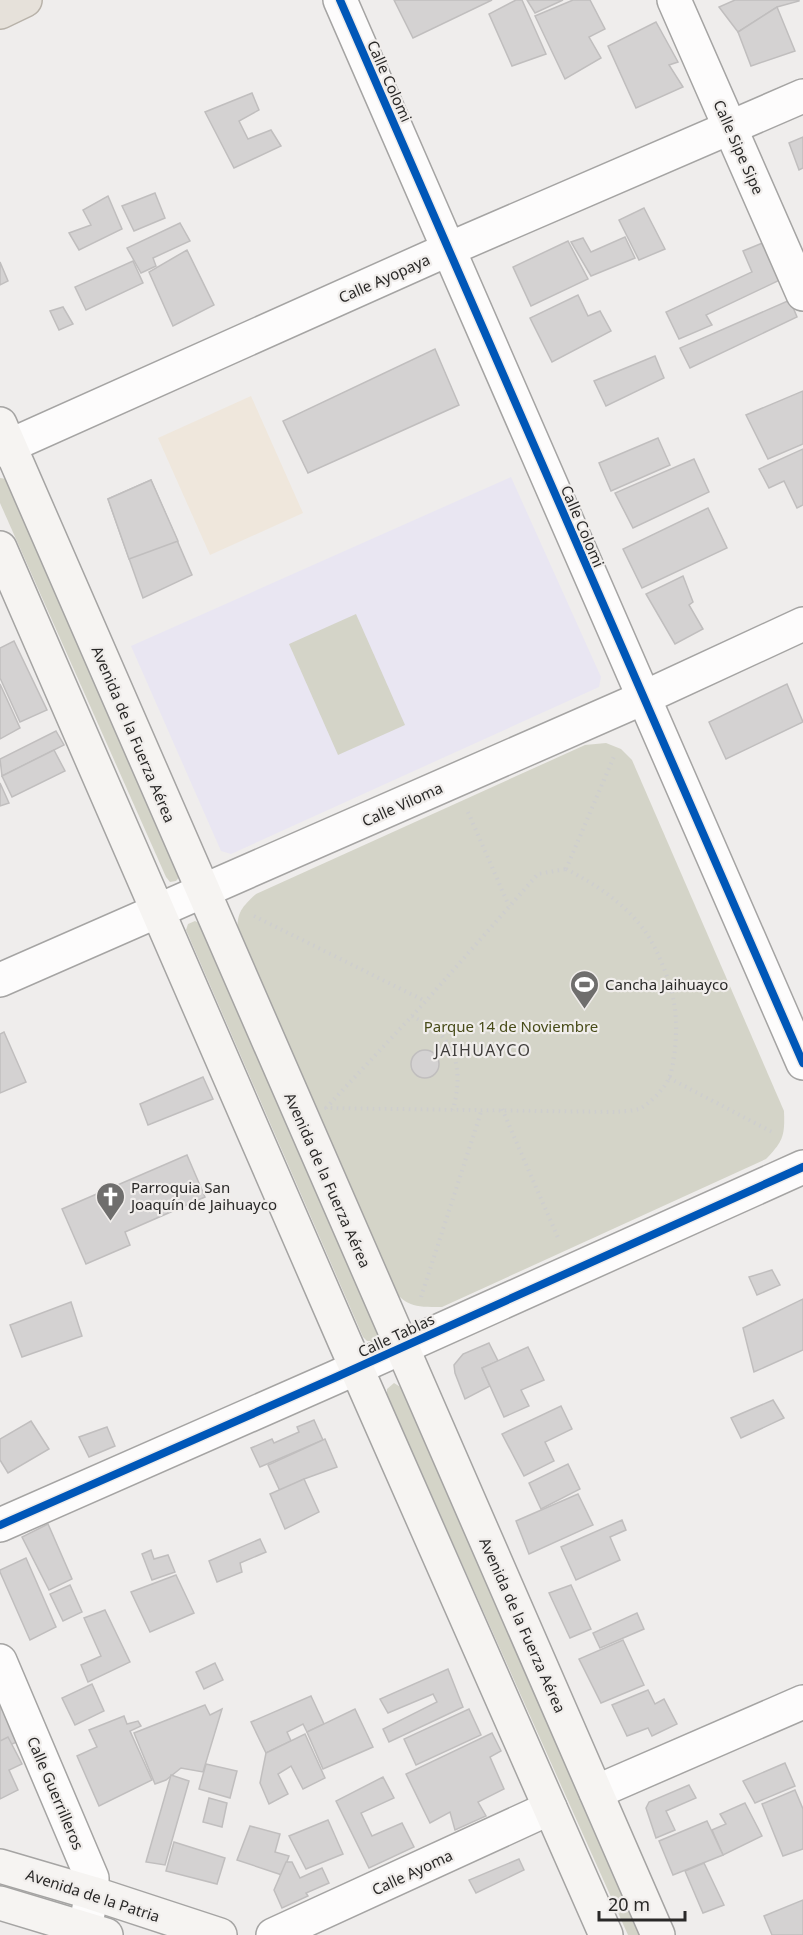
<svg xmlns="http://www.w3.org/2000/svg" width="803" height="1935" viewBox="0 0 803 1935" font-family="'Noto Sans',sans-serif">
<rect width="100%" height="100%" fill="#efedec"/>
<polygon fill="#efe7dc" points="251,396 303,513 210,555 158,438"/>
<polygon fill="#e9e6f2" points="511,477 601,677 599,687 231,854 221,851 131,646"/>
<g fill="#d4d4c8">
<polygon points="0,478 7,479 180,876 176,881 170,882 166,877 0,503"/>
<polygon points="356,614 405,725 338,755 289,644"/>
<path d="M606 743 621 749 632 760 784 1111C785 1136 783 1141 766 1159L442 1307C412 1307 407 1307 387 1283L238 940C236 916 238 910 256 894L585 745Z"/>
<polygon points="195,921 203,925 377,1330 377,1336 373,1341 367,1341 363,1337 186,930 188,924"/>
<polygon points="394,1383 402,1388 646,1935 628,1935 387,1396 387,1389"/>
</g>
<g fill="#d4d2d2" stroke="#c0bebe" stroke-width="1.5">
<polygon points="394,0 492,0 413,38"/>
<polygon points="516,0 522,0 546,54 512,66 489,14"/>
<polygon points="527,0 563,0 535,13"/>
<polygon points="573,0 590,0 605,29 589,37 601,58 565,79 535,16"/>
<polygon points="735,0 799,0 799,1 777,7 738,32 719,7"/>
<polygon points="777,7 795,51 751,66 738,32"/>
<polygon points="656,22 678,62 669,65 683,87 636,108 608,46"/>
<polygon points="252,93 259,110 239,121 248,139 271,130 281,146 234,168 205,112"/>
<polygon points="803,137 803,168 799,170 789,143"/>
<polygon points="155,193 165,218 134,231 122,206"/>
<polygon points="108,196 122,229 79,250 69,233 91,225 83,210"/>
<polygon points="644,208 665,249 639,260 619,220"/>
<polygon points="180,223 190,241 153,258 156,266 141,273 127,248"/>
<polygon points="625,237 635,258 591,276 571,242 583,238 591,252"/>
<polygon points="568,241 588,279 531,306 513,267"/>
<polygon points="765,242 782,279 706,315 712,325 679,339 666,312 752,272 743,251"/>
<polygon points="187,250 214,305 173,326 149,272"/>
<polygon points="133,261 143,283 86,310 75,287"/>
<polygon points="0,262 8,281 0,285"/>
<polygon points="578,295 588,316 600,311 611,331 552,362 530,318"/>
<polygon points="790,300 797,317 690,368 680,348"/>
<polygon points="63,307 73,324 59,330 50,311"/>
<polygon points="435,349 459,405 308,473 283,421"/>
<polygon points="655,356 664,378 606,406 594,381"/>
<polygon points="803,391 803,444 768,459 746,415"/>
<polygon points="658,438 670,465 611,491 599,463"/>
<polygon points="803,449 803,505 797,508 784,481 769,488 759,469"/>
<polygon points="694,459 709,492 633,528 615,493"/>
<polygon points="151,480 192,575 143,598 108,499"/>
<polygon points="151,480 178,541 129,559 108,499"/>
<polygon points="708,508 727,548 642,588 623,549"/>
<polygon points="683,576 693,602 689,605 703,629 675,644 646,594"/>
<polygon points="14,641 47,710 20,722 0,678 0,648"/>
<polygon points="0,684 20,728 0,739"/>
<polygon points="787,684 803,722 726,759 709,722"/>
<polygon points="56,731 64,745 2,776 0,759"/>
<polygon points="54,750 65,771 12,797 2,776"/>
<polygon points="0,783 9,803 0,806"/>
<polygon points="4,1032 26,1082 0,1093 0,1034"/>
<circle cx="425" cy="1064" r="14"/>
<polygon points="203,1077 213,1099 148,1125 140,1104"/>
<polygon points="187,1155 205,1197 125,1232 130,1245 86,1264 62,1209"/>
<polygon points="772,1270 780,1285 757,1295 749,1277"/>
<polygon points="803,1299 803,1350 754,1372 743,1328"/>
<polygon points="71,1302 82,1336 22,1357 10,1325"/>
<polygon points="489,1343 498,1361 482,1368 490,1386 465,1399 455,1373 454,1365 463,1354"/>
<polygon points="528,1347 544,1380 521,1390 529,1406 504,1417 482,1368"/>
<polygon points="773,1400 784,1418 741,1438 731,1418"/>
<polygon points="561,1406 572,1429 545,1442 554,1461 524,1476 502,1434"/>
<polygon points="314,1420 323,1440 260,1467 251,1448 272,1439 274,1443 299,1432 297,1427"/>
<polygon points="31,1421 49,1449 8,1473 0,1460 0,1439"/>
<polygon points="107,1427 115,1446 89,1457 79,1437"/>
<polygon points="325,1439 337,1467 304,1479 280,1491 268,1465"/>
<polygon points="568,1464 580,1489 541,1509 529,1483"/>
<polygon points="304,1479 319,1512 285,1529 270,1494"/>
<polygon points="578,1494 593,1525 529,1554 516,1521"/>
<polygon points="622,1520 626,1530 610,1537 620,1560 576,1580 561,1547"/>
<polygon points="48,1524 72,1579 49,1590 22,1537"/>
<polygon points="260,1539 266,1552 240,1563 242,1572 217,1582 209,1561"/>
<polygon points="151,1550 154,1559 168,1555 175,1572 152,1580 142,1554"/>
<polygon points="26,1558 56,1627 30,1640 0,1572 0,1570"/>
<polygon points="176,1575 194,1613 150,1632 131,1592"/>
<polygon points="70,1585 82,1612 63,1621 50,1594"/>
<polygon points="571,1585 591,1629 570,1638 549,1593"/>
<polygon points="105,1610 130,1662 88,1682 81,1665 101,1656 84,1618"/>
<polygon points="637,1613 644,1629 600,1648 593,1633"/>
<polygon points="623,1640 644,1685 601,1703 579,1659"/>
<polygon points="215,1663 223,1680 204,1689 196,1672"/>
<polygon points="448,1669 463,1707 389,1742 383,1729 437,1702 433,1694 388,1713 380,1699"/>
<polygon points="92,1684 104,1711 75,1725 62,1698"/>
<polygon points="648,1690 655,1704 664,1699 677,1724 652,1736 648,1728 627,1736 612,1705"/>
<polygon points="311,1696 324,1724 307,1732 303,1724 287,1732 291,1741 266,1753 251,1722"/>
<polygon points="0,1700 19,1741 0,1749"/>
<polygon points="205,1705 210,1715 222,1709 203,1772 181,1768 166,1780 155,1784 134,1733"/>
<polygon points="355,1709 373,1747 323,1769 307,1732"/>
<polygon points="469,1709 481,1735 416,1765 404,1739"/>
<polygon points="124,1716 127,1724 138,1721 141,1726 130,1731 152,1780 99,1806 77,1756 97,1747 89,1730"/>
<polygon points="492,1733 501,1751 490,1757 504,1789 478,1802 486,1816 455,1830 450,1812 430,1823 406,1774"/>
<polygon points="305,1734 325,1778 303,1789 291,1766 278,1774 288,1794 269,1804 260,1783 266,1753"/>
<polygon points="8,1737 22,1764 9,1770 18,1790 0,1799 0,1741"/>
<polygon points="785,1763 795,1786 755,1803 743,1781"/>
<polygon points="206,1764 237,1771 230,1798 199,1789"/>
<polygon points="171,1775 189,1781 165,1865 146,1862"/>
<polygon points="383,1777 394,1798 361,1813 372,1836 402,1823 414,1847 369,1868 336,1801"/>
<polygon points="689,1785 696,1798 666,1811 675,1830 656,1838 646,1808 649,1802"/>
<polygon points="795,1790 803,1809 803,1849 783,1856 762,1804"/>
<polygon points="209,1798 227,1803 222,1827 203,1822"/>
<polygon points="745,1803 762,1836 723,1855 712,1830 726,1824 720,1814"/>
<polygon points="328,1820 343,1854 306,1869 289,1836"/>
<polygon points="707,1821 723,1855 673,1875 659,1841"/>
<polygon points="250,1826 280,1834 275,1852 289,1856 282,1875 237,1860"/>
<polygon points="174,1842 225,1858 217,1884 166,1871"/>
<polygon points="519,1859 524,1870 476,1893 469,1880"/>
<polygon points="286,1862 292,1862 300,1878 322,1868 329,1883 306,1893 308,1896 282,1908 274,1890"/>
<polygon points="704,1863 724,1905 703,1913 685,1871"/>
<polygon points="803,1900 803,1935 772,1935 764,1916"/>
</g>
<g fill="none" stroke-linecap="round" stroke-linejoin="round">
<defs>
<g id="street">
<polyline points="340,0 803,1063"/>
<polyline points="674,0 803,294"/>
<polyline points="0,450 449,249 803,96"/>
<polyline points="0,980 643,698 803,624"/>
<polyline points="0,1525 334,1378 803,1167"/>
<polyline points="0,1661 92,1878 92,1893 85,1928"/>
<polyline points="596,1792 803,1702"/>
<polyline points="273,1935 550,1808"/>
</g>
<g id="secondary">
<polyline points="0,424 658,1935"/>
<polyline points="0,548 345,1342 606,1935"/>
<polyline points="0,1866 92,1893 220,1935"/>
<polyline points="0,1903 106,1935"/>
</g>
<polyline id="highway" points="0,12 25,0"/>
</defs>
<use href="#street" stroke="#a5a4a3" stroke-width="36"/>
<use href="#secondary" stroke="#a5a4a3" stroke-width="36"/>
<use href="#highway" stroke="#b8b2a9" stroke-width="36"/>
<g stroke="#cecece" stroke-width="4" stroke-dasharray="1.5 4.5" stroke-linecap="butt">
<polyline points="468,812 509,906"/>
<path d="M566 869C597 885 624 903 645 931 657 948 671 982 674 1003 678 1025 676 1054 670 1076 666 1087 650 1104 639 1109 633 1111 623 1111 616 1112L326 1108 426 1001 538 874Z"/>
<polyline points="566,869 615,754"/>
<polyline points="254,916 425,1001"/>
<path d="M412 1016C421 1021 432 1026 440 1034 461 1055 460 1082 453 1110"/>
<polyline points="669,1078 774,1133"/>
<polyline points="502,1109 559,1240"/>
<polyline points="421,1297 482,1109"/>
</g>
<use href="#street" stroke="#fdfcfc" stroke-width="33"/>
<use href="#secondary" stroke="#f6f4f2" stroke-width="33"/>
<use href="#highway" stroke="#e6e1da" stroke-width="33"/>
<defs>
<g id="cycleway">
<polyline points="340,0 803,1063"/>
<polyline points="0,1525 334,1378 803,1167"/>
</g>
</defs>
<use href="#cycleway" stroke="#f0edeb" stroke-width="11"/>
<use href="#cycleway" stroke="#0057b8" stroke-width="8"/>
</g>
<defs>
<symbol id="stadium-pin" viewBox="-11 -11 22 30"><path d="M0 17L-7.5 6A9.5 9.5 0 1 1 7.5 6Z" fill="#6f6e6d" stroke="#f0edeb"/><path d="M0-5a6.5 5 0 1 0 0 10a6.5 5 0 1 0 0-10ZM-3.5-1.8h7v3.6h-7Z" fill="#fff"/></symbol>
<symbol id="church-pin" viewBox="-11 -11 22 30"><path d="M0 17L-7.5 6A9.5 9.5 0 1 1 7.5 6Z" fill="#6f6e6d" stroke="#f0edeb"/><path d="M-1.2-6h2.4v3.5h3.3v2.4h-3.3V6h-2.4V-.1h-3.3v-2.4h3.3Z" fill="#fff"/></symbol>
</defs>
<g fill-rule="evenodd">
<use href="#stadium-pin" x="568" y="968" width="33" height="45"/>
<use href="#church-pin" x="94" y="1180" width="33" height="45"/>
</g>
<g text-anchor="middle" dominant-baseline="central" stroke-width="4.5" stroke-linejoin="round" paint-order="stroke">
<g font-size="15" fill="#2a2928" stroke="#f0edeb">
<text transform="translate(390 81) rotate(66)">Calle Colomi</text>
<text transform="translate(739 147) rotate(66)">Calle Sipe Sipe</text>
<text transform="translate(384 278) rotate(-24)">Calle Ayopaya</text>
<text transform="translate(583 526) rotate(67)">Calle Colomi</text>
<text transform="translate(134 734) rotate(67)">Avenida de la Fuerza Aérea</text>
<text transform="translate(402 804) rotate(-24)">Calle Viloma</text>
<text transform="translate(328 1180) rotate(66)">Avenida de la Fuerza Aérea</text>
<text transform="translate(396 1335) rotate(-25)">Calle Tablas</text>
<text transform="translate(523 1625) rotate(66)">Avenida de la Fuerza Aérea</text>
<text transform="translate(56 1793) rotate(67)">Calle Guerrilleros</text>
<text transform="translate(412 1872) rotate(-25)">Calle Ayoma</text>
<text transform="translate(93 1895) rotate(18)">Avenida de la Patria</text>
</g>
<g font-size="15" fill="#2a2928" stroke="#f0edeb" text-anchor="start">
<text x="605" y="984">Cancha Jaihuayco</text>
<text x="131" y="1187">Parroquia San<tspan x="131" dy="17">Joaquín de Jaihuayco</tspan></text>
</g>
<g font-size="15" fill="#474b18" stroke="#f0edeb">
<text x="511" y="1026">Parque 14 de Noviembre</text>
</g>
<g font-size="16" letter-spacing="1.5" fill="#413f3d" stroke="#f0edeb">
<text x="483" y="1050">JAIHUAYCO</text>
</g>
</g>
<path d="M599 1911v9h86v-9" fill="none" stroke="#2a2928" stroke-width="3"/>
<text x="608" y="1911" font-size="18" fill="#2a2928" stroke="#f0edeb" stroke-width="4.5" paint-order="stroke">20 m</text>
</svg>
